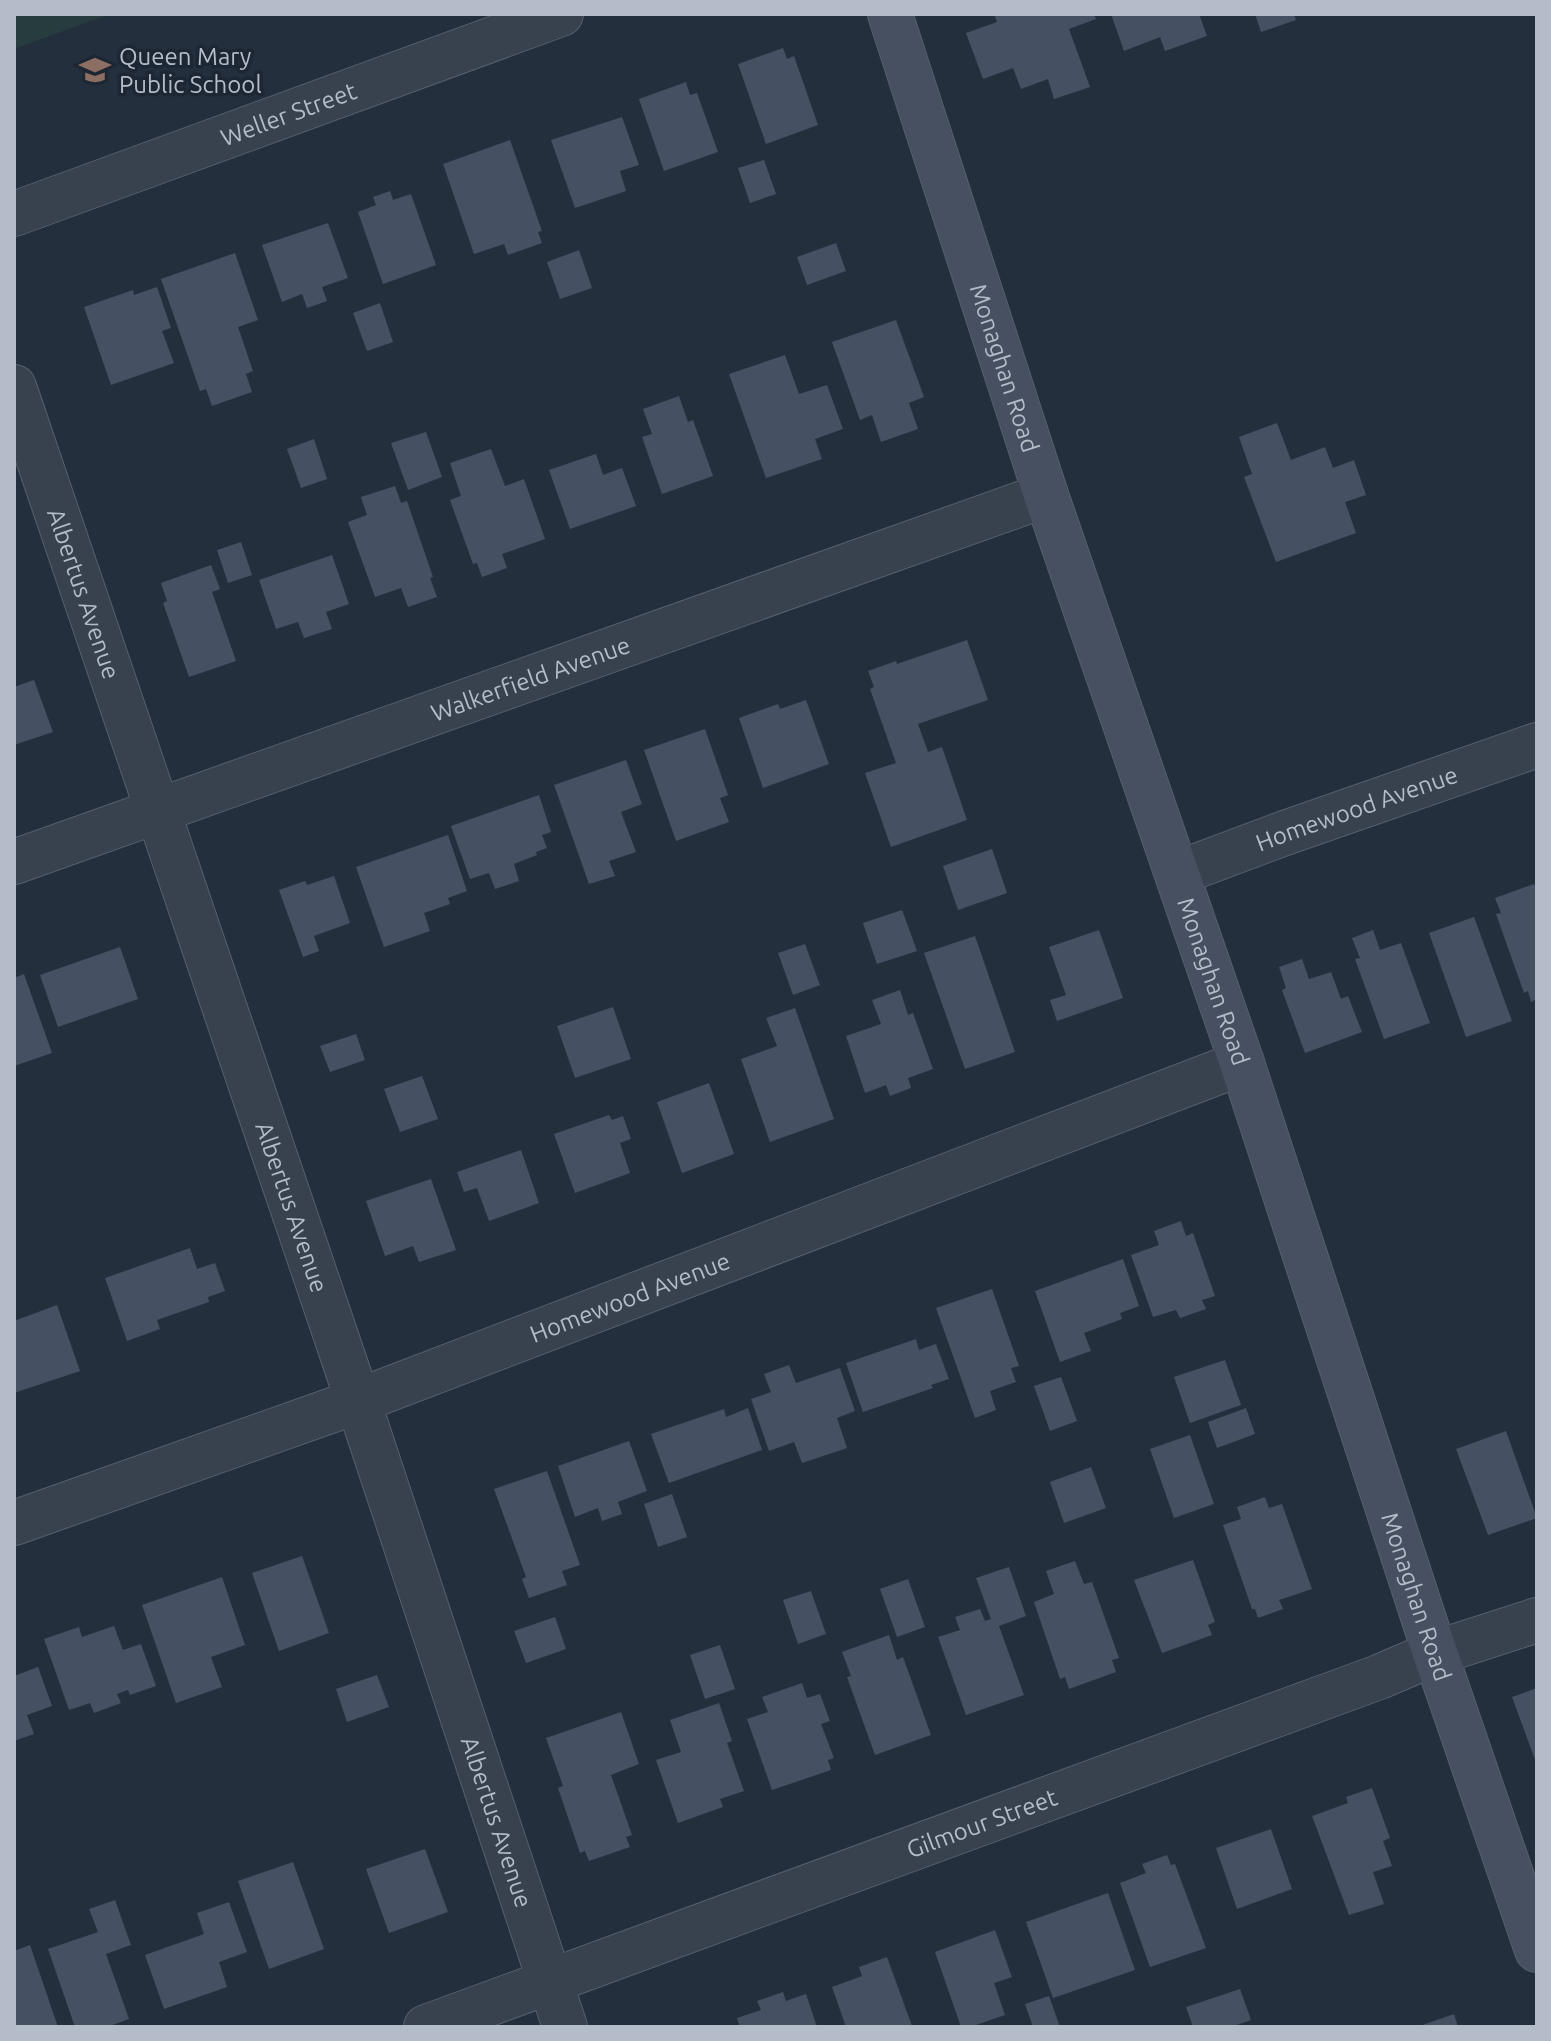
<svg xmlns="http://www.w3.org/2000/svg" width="1551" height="2041" viewBox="0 0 1551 2041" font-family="Ubuntu,sans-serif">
<rect width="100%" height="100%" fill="#242f3e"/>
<polygon fill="#263c3f" points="14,14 110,14 14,49"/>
<g fill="#455162">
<polygon points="994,14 1094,14 1096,19 1069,29 1090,87 1054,99 1048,79 1021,89 1013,68 983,79 966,33 997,22"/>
<polygon points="1111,14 1199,14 1207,36 1165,51 1160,37 1124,51"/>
<polygon points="1255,14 1294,14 1296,20 1261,32"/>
<polygon points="783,48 787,59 794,56 818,125 766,144 738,64"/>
<polygon points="686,82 690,95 697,93 718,152 664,171 639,99"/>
<polygon points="622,117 639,165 620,171 626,191 575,208 551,140"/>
<polygon points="510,140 542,231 538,232 542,243 508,255 504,244 474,254 443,164"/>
<polygon points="764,160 776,194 750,203 738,168"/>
<polygon points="390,191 393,200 411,194 436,265 383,284 358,212 376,205 373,197"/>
<polygon points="328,223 348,278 322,287 327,301 307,308 302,294 282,302 262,245"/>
<polygon points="836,243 846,271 807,285 797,257"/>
<polygon points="579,250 592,288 560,299 547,262"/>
<polygon points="235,253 258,320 238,327 253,371 246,374 252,392 212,406 206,389 200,391 161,279"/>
<polygon points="157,287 171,328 162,331 174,363 111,385 84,307 133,290 134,295"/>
<polygon points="380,303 393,342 367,351 353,313"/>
<polygon points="896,320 924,397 909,403 918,429 881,442 872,415 860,420 832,342"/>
<polygon points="785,355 799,394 827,385 843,429 815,439 822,459 766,478 729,374"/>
<polygon points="679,396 688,422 693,420 713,476 662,494 642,437 652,434 643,409"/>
<polygon points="1277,423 1291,460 1325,447 1333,468 1354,460 1366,495 1345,502 1356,533 1276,562 1244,477 1252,474 1239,437"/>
<polygon points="426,432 442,477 408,490 391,443"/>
<polygon points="314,439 327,479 301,488 287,449"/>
<polygon points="491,449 505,486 524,479 545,539 502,554 507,568 482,577 477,563 473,564 450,500 461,496 450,463"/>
<polygon points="596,454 603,475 622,468 636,506 570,529 549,470"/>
<polygon points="395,486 401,503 407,501 433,577 430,578 437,597 408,607 401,588 375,597 348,522 367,515 361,497"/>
<polygon points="241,542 252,575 228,583 217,550"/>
<polygon points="332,555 349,604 326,612 332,629 304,638 298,622 276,629 259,580"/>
<polygon points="211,565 220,589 212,592 236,661 189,677 163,603 167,601 161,583"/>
<polygon points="967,640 988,700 918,724 928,752 942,747 967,820 891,847 865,773 896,763 870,689 874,687 868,671 896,661 897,664"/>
<polygon points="34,680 53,732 14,745 14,687"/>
<polygon points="806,700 829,764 763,788 739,718 778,704 780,709"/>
<polygon points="705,729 728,795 720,798 729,822 676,841 644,750"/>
<polygon points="626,760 642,804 621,812 636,852 609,861 615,876 589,884 554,785"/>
<polygon points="539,795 551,832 542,835 547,848 536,852 537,855 514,864 519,881 495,889 489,873 470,879 451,826"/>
<polygon points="448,835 467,891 448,898 450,904 424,913 430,931 384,947 356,867"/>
<polygon points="992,849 1007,893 958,910 943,866"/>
<polygon points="334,876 350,923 314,936 319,951 303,957 279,890 305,881 307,885"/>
<polygon points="1534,884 1537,892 1537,999 1531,1002 1528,991 1524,993 1496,914 1501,913 1495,898"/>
<polygon points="902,910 917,951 877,964 863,923"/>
<polygon points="1474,917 1512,1021 1466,1037 1429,933"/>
<polygon points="1099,930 1123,998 1057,1021 1050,1000 1066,995 1049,947"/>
<polygon points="1373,930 1380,950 1401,943 1430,1023 1384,1039 1355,959 1360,958 1352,938"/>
<polygon points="975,936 1015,1052 965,1069 924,953"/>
<polygon points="805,944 820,985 793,995 778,953"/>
<polygon points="120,947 138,999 58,1027 40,975"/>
<polygon points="1302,959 1309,979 1331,972 1341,999 1348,996 1362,1032 1305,1053 1282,990 1286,988 1279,967"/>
<polygon points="24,974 52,1053 14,1066 14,978"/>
<polygon points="900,990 908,1015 913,1013 933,1069 908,1078 911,1088 890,1096 886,1085 865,1093 846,1036 881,1024 872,1000"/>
<polygon points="613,1007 631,1059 575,1078 557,1026"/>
<polygon points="795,1008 834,1119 770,1142 741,1059 777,1046 766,1018"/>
<polygon points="356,1034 365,1060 330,1072 320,1046"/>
<polygon points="422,1076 438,1119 400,1132 384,1089"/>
<polygon points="709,1083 734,1154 682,1173 657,1102"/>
<polygon points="609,1115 612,1120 623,1116 631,1139 620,1143 630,1173 575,1193 554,1134"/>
<polygon points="521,1150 539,1203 489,1221 477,1188 464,1192 457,1172"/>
<polygon points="431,1179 456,1250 419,1262 413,1246 385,1256 366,1201"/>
<polygon points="1181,1221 1186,1236 1193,1233 1215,1296 1202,1300 1206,1309 1180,1318 1176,1310 1153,1317 1131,1255 1159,1245 1154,1231"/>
<polygon points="190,1248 197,1269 215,1263 225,1291 208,1297 209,1302 157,1320 160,1329 127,1341 105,1278"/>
<polygon points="1123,1259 1139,1306 1120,1313 1122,1319 1084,1333 1091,1351 1060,1362 1035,1291"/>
<polygon points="992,1289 1019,1366 1011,1368 1016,1382 990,1391 996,1410 975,1418 936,1308"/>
<polygon points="57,1305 80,1371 14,1393 14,1321"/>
<polygon points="916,1339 919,1350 936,1344 949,1379 931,1385 933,1388 863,1412 846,1363"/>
<polygon points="1225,1360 1241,1405 1190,1423 1174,1377"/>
<polygon points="789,1365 796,1383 840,1368 855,1411 837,1418 847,1448 802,1463 794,1442 769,1451 751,1399 771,1392 764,1374"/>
<polygon points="1061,1377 1077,1421 1050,1431 1034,1386"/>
<polygon points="748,1408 762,1450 669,1483 651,1434 724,1409 726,1417"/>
<polygon points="1246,1408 1255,1434 1217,1448 1208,1422"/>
<polygon points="1506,1431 1537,1518 1488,1535 1456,1449"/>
<polygon points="1190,1435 1214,1504 1174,1518 1150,1449"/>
<polygon points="629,1441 647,1491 618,1502 622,1514 602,1521 598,1508 575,1517 558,1466"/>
<polygon points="1091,1467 1106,1508 1064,1523 1050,1482"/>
<polygon points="547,1471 580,1565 562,1571 567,1585 529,1598 522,1579 526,1577 494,1489"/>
<polygon points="672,1494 687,1537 658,1547 644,1504"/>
<polygon points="1265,1497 1269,1508 1282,1504 1312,1589 1279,1600 1283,1609 1258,1618 1255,1609 1252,1609 1223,1525 1241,1519 1237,1507"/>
<polygon points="302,1556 329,1633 279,1651 252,1573"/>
<polygon points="1193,1560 1215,1622 1208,1625 1212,1635 1162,1653 1134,1580"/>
<polygon points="1075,1561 1084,1584 1092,1582 1119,1658 1112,1660 1116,1672 1069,1689 1065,1677 1060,1679 1034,1602 1054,1594 1046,1571"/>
<polygon points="1009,1567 1026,1616 999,1626 1024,1695 966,1715 938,1637 960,1630 955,1617 980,1609 985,1621 991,1619 976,1578"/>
<polygon points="222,1577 245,1645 211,1657 222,1687 176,1703 142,1605"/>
<polygon points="908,1579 925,1627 897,1637 880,1589"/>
<polygon points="811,1591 826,1634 798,1644 783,1600"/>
<polygon points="555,1617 566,1649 526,1663 514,1631"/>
<polygon points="114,1626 123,1650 141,1644 156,1686 130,1695 128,1690 117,1694 121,1703 94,1713 90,1703 69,1710 44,1639 79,1627 82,1637"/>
<polygon points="889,1635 897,1660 903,1657 931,1735 875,1755 847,1677 851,1676 842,1652"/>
<polygon points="720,1645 735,1689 705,1699 690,1655"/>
<polygon points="38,1667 52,1706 27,1715 34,1734 14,1741 14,1676"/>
<polygon points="377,1675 389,1707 347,1722 336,1689"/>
<polygon points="802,1683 807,1698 820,1694 830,1721 821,1724 834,1758 828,1760 831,1770 772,1790 747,1719 768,1712 762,1697"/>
<polygon points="1537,1688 1537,1765 1512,1697"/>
<polygon points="719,1703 732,1741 727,1743 744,1791 720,1799 723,1807 678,1823 656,1760 681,1752 670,1720"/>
<polygon points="621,1712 639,1764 611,1775 632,1835 626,1837 630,1847 589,1861 585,1851 580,1853 558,1788 563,1786 546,1738"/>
<polygon points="1372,1788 1390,1838 1383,1841 1392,1866 1373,1872 1384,1904 1349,1915 1312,1816 1348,1803 1346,1797"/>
<polygon points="1271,1829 1292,1889 1237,1909 1216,1848"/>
<polygon points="425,1849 448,1912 389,1933 366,1869"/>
<polygon points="1167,1855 1171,1865 1175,1864 1206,1948 1150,1967 1120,1883 1146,1873 1142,1864"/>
<polygon points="293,1862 324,1949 269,1969 238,1881"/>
<polygon points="1108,1893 1135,1970 1053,1998 1026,1922"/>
<polygon points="115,1900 131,1945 106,1954 129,2019 107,2027 75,2027 48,1949 98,1932 89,1909"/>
<polygon points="229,1902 247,1952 219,1962 227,1987 164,2009 145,1955 204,1934 197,1913"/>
<polygon points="995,1930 1012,1977 994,1983 1005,2015 970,2027 961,2027 935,1952"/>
<polygon points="30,1945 58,2027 14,2027 14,1951"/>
<polygon points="887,1957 912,2026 846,2027 832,1987 862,1976 859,1967"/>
<polygon points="1240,1989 1251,2020 1231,2027 1193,2027 1186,2007"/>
<polygon points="783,1992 786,2001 806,1994 817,2027 740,2027 737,2018 761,2010 757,2001"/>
<polygon points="1049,1996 1060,2027 1033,2027 1025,2004"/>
<polygon points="1454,2014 1458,2027 1417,2027"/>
</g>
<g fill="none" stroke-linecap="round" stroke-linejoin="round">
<defs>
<g id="minor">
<path id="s1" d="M14 387 358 1401 565 2027"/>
<path id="s2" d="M14 862 1046 495"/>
<path id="s3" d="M1178 873 1282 834 1537 745"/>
<path id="s4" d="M14 1523 358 1401 1242 1063"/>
<path id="s5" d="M426 2027 1379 1677 1435 1653 1537 1620"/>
</g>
<g id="tertiary">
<path id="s6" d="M14 214 561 14"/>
</g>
<g id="secondary">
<path id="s7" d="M890 14 1046 495 1242 1063 1435 1653 1537 1950"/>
</g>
</defs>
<use href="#minor" stroke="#565f6c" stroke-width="46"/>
<use href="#tertiary" stroke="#565f6c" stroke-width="46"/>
<use href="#secondary" stroke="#565f6c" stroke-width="46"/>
<use href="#minor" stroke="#38414e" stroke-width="44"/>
<use href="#tertiary" stroke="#38414e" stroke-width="44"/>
<use href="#secondary" stroke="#465061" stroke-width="44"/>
</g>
<defs>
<symbol id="school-bare" viewBox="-9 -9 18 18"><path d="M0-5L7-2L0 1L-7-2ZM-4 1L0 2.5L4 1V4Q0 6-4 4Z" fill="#8d6e63" stroke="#1d2633" stroke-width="2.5" paint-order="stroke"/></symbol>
</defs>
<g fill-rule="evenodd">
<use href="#school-bare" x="73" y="48" width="44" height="44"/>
</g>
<g text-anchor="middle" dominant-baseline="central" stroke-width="7" stroke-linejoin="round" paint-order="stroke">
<g font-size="24" fill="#b4bcc9" stroke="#1d2633" text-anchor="start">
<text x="119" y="56">Queen Mary<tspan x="119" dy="28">Public School</tspan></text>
</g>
<g font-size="24" fill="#b4bcc9" stroke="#1d2633">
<text stroke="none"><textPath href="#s6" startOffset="292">Weller Street</textPath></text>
<text stroke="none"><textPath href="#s7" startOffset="372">Monaghan Road</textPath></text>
<text stroke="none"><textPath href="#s1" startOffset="218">Albertus Avenue</textPath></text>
<text stroke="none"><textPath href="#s2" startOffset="548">Walkerfield Avenue</textPath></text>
<text stroke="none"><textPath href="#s3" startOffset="190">Homewood Avenue</textPath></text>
<text stroke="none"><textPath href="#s7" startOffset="1020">Monaghan Road</textPath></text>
<text stroke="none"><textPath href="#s1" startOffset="866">Albertus Avenue</textPath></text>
<text stroke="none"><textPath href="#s4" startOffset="656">Homewood Avenue</textPath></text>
<text stroke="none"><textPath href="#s7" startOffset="1668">Monaghan Road</textPath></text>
<text stroke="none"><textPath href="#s1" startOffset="1514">Albertus Avenue</textPath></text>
<text stroke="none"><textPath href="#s5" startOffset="592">Gilmour Street</textPath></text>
</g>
</g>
<rect width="1551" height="2041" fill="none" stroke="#b4bcc9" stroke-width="32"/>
</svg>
